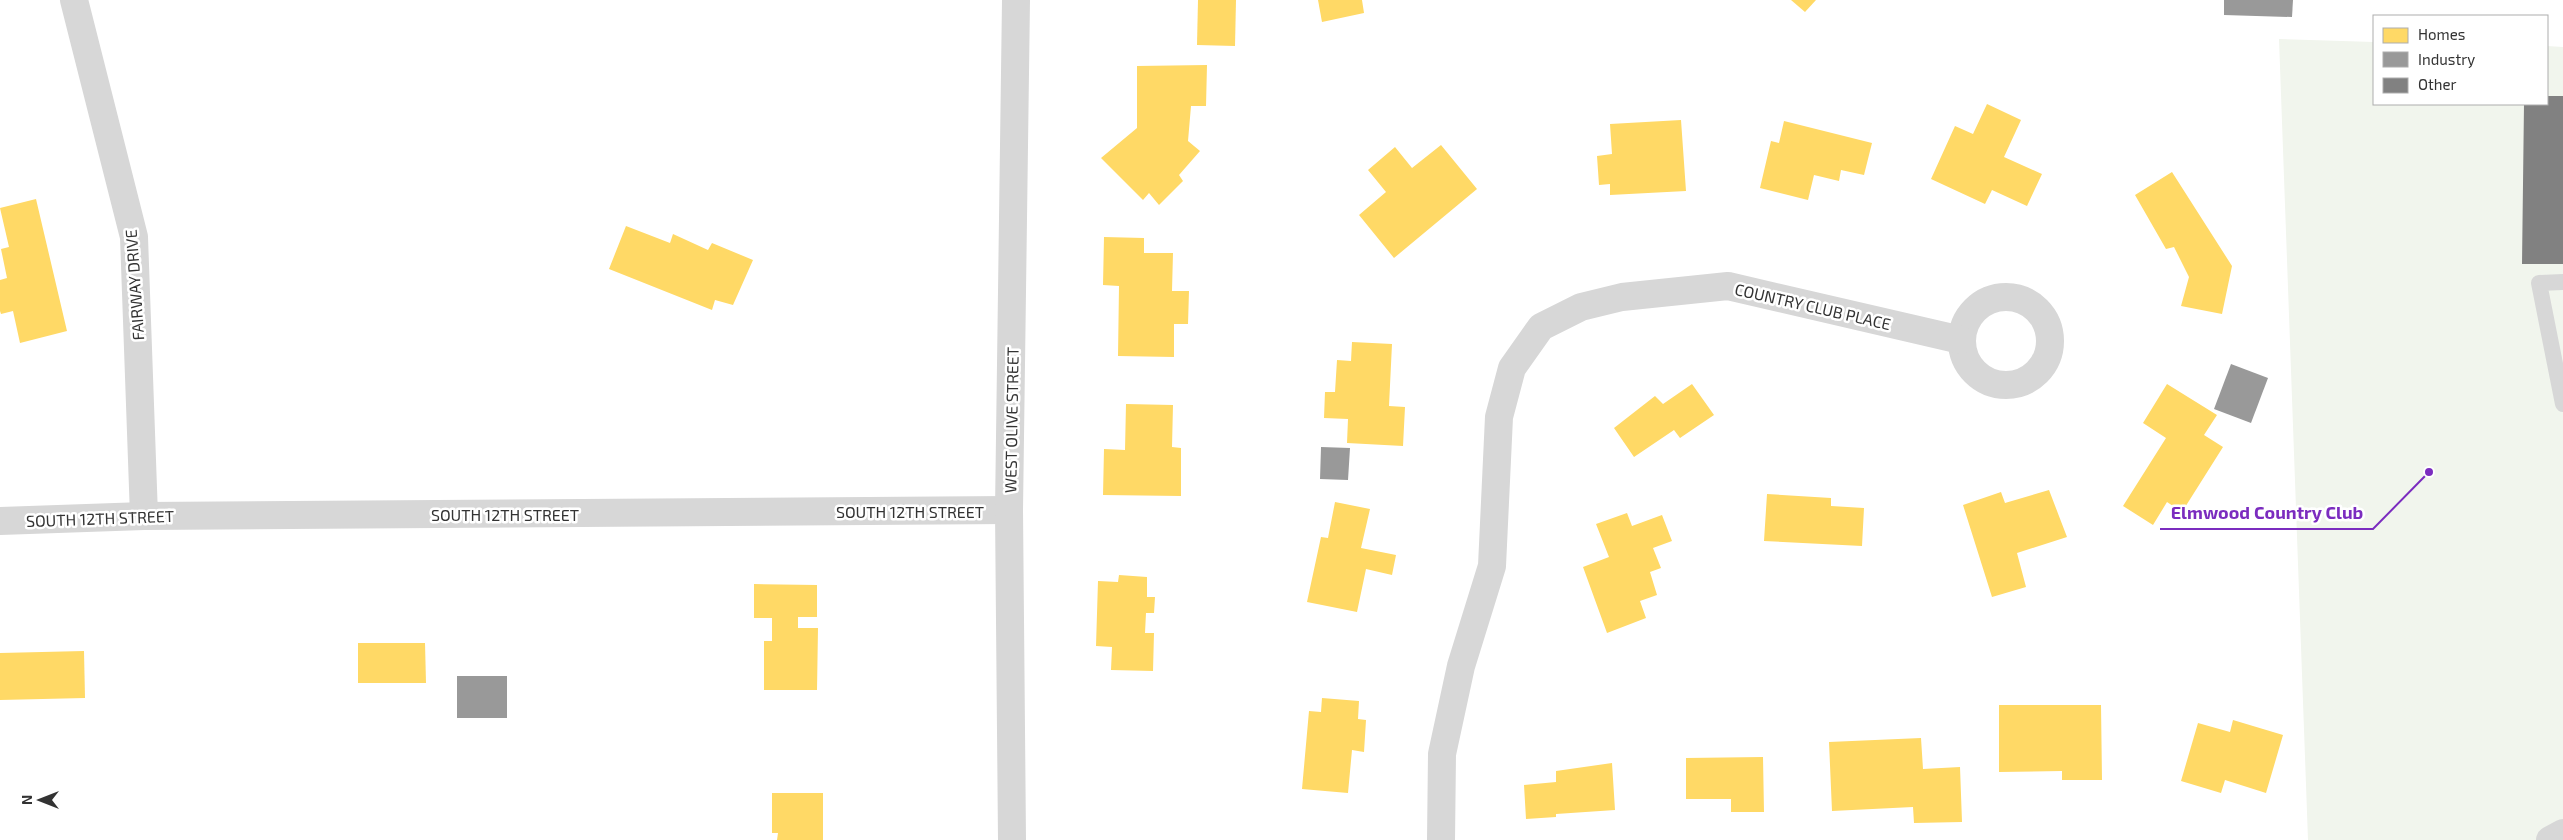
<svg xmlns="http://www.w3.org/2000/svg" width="2563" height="840" viewBox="0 0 2563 840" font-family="'Exo 2',sans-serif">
<rect width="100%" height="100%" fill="#fff"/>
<polygon fill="#f1f5ed" points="2279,39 2374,42 2374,104 2547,104 2547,46 2563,47 2563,840 2308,840"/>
<g fill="#ffd966">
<polygon points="1198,0 1236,0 1235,46 1197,45"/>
<polygon points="1318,0 1362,0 1364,13 1322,22"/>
<polygon points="1791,0 1816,0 1805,12"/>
<polygon points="1207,65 1206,106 1191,106 1188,141 1200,151 1179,175 1183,181 1159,205 1149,193 1143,200 1101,158 1137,128 1137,66"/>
<polygon points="1987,104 2021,120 2004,157 2042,174 2027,206 1992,190 1985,204 1931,179 1955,126 1973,134"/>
<polygon points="1681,120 1686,191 1610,195 1610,184 1599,185 1597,156 1612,154 1610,124"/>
<polygon points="1784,121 1872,143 1864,175 1841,170 1839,181 1814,175 1808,200 1760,188 1771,141 1779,143"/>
<polygon points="1441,145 1477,189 1394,258 1359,215 1386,192 1368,170 1395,147 1412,168"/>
<polygon points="2172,172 2232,266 2222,314 2181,306 2189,277 2174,247 2166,249 2135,195"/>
<polygon points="36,199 67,331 20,343 13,311 1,314 0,311 0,280 7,278 1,249 9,247 0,208"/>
<polygon points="626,226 670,243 673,234 708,250 712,243 753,260 733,305 715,300 712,310 609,269"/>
<polygon points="1104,237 1144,238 1144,253 1173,253 1172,291 1189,291 1188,324 1174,324 1174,357 1118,356 1119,286 1103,285"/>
<polygon points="1352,342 1392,344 1389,406 1405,407 1403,446 1347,443 1348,419 1324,418 1325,392 1335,392 1337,360 1351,361"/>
<polygon points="1692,384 1714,415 1680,438 1674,430 1634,457 1614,428 1655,396 1663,404"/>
<polygon points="2167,384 2217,415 2204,435 2223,447 2182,512 2167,502 2153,525 2123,506 2166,438 2143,423"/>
<polygon points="1126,404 1173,405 1172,447 1181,448 1181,496 1103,495 1104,449 1125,450"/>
<polygon points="2049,490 2067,537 2017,553 2026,587 1992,597 1963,505 2001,492 2005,503"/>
<polygon points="1767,494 1831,498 1831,506 1864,508 1862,546 1764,541"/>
<polygon points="1335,502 1370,509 1361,548 1396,555 1392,575 1366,569 1357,612 1307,602 1321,537 1328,538"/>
<polygon points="1627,513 1632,526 1662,515 1672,541 1653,548 1661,568 1650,572 1657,595 1640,601 1646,618 1607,633 1583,567 1609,557 1596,524"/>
<polygon points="1119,575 1147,577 1147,597 1155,597 1154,613 1146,613 1145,633 1154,633 1153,671 1111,670 1112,647 1096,646 1098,581 1118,582"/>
<polygon points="754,584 817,585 817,617 798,617 798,628 818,628 817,690 764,690 764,641 772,641 772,618 754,618"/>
<polygon points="358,643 425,643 426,683 358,683"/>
<polygon points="84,651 85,698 0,700 0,653"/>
<polygon points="1322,698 1359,701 1358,719 1366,720 1364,752 1352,750 1348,793 1302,789 1309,711 1321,712"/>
<polygon points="1999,705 2101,705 2102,780 2062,780 2062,771 1999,772"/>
<polygon points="2233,720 2283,735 2266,793 2225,780 2221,793 2181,781 2198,723 2230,732"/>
<polygon points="1921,738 1923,769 1960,767 1962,822 1914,823 1913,807 1832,811 1829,742"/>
<polygon points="1763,757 1764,812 1731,812 1731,799 1686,799 1686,758"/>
<polygon points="1612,763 1615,810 1556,814 1556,817 1526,819 1524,785 1556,782 1556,771"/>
<polygon points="772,793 823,793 823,840 777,840 778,833 772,833"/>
</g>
<g fill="#999">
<polygon points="2224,0 2293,0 2292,17 2224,15"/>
<polygon points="2231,364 2268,378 2251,423 2214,409"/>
<polygon points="1321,447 1350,448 1348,480 1320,479"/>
<rect x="457" y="676" width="50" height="42"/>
</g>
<polygon fill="#818181" points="2547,96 2563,96 2563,264 2522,264 2524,104 2547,104"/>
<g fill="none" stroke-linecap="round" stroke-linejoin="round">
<polyline stroke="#d7d7d7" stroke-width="16" points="2563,282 2539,283 2563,404"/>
<g stroke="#d7d7d7" stroke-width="28">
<polyline points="74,0 134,237 144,516"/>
<circle cx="2006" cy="341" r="44"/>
<polyline points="1441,840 1442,754 1461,666 1492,566 1499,417 1512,368 1541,327 1581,307 1622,297 1728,286 1961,340"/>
<polyline points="2550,840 2563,833"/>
</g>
<g stroke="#d7d7d7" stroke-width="28">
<polyline points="0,521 144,516 1009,510"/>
<polyline points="1012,840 1009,510 1016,0"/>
</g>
</g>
<g text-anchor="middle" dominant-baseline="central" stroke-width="5" stroke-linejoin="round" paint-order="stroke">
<g font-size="16" fill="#333" stroke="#fff">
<text transform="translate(134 285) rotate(-94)">FAIRWAY DRIVE</text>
<text transform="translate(1813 306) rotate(13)">COUNTRY CLUB PLACE</text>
<text transform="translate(1011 420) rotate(-89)">WEST OLIVE STREET</text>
<text x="910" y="511">SOUTH 12TH STREET</text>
<text x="505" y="514">SOUTH 12TH STREET</text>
<text transform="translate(100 518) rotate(-2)">SOUTH 12TH STREET</text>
</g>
</g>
<path fill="none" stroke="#7b2cbf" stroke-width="2" d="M2429 472L2373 529H2160"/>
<circle fill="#7b2cbf" stroke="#fff" stroke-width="2" cx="2429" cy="472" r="5"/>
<g font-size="18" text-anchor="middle" font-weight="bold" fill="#7b2cbf" stroke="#fff" stroke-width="5" stroke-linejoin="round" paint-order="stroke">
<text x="2267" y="519">Elmwood Country Club</text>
</g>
<rect x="2373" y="15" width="175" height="90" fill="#ffffff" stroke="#adadad"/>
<rect x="2383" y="28" width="25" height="15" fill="#ffd966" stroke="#adadad"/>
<text x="2418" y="40" font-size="15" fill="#333333">Homes</text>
<rect x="2383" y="52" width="25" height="15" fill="#999999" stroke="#adadad"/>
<text x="2418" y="65" font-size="15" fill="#333333">Industry</text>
<rect x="2383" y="78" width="25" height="15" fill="#818181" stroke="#adadad"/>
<text x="2418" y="90" font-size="15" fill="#333333">Other</text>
<g transform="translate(40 800) rotate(270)" stroke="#ffffff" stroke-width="4" paint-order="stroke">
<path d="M0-4L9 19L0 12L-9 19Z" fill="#333333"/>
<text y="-8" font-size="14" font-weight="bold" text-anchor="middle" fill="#333333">N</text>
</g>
</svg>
